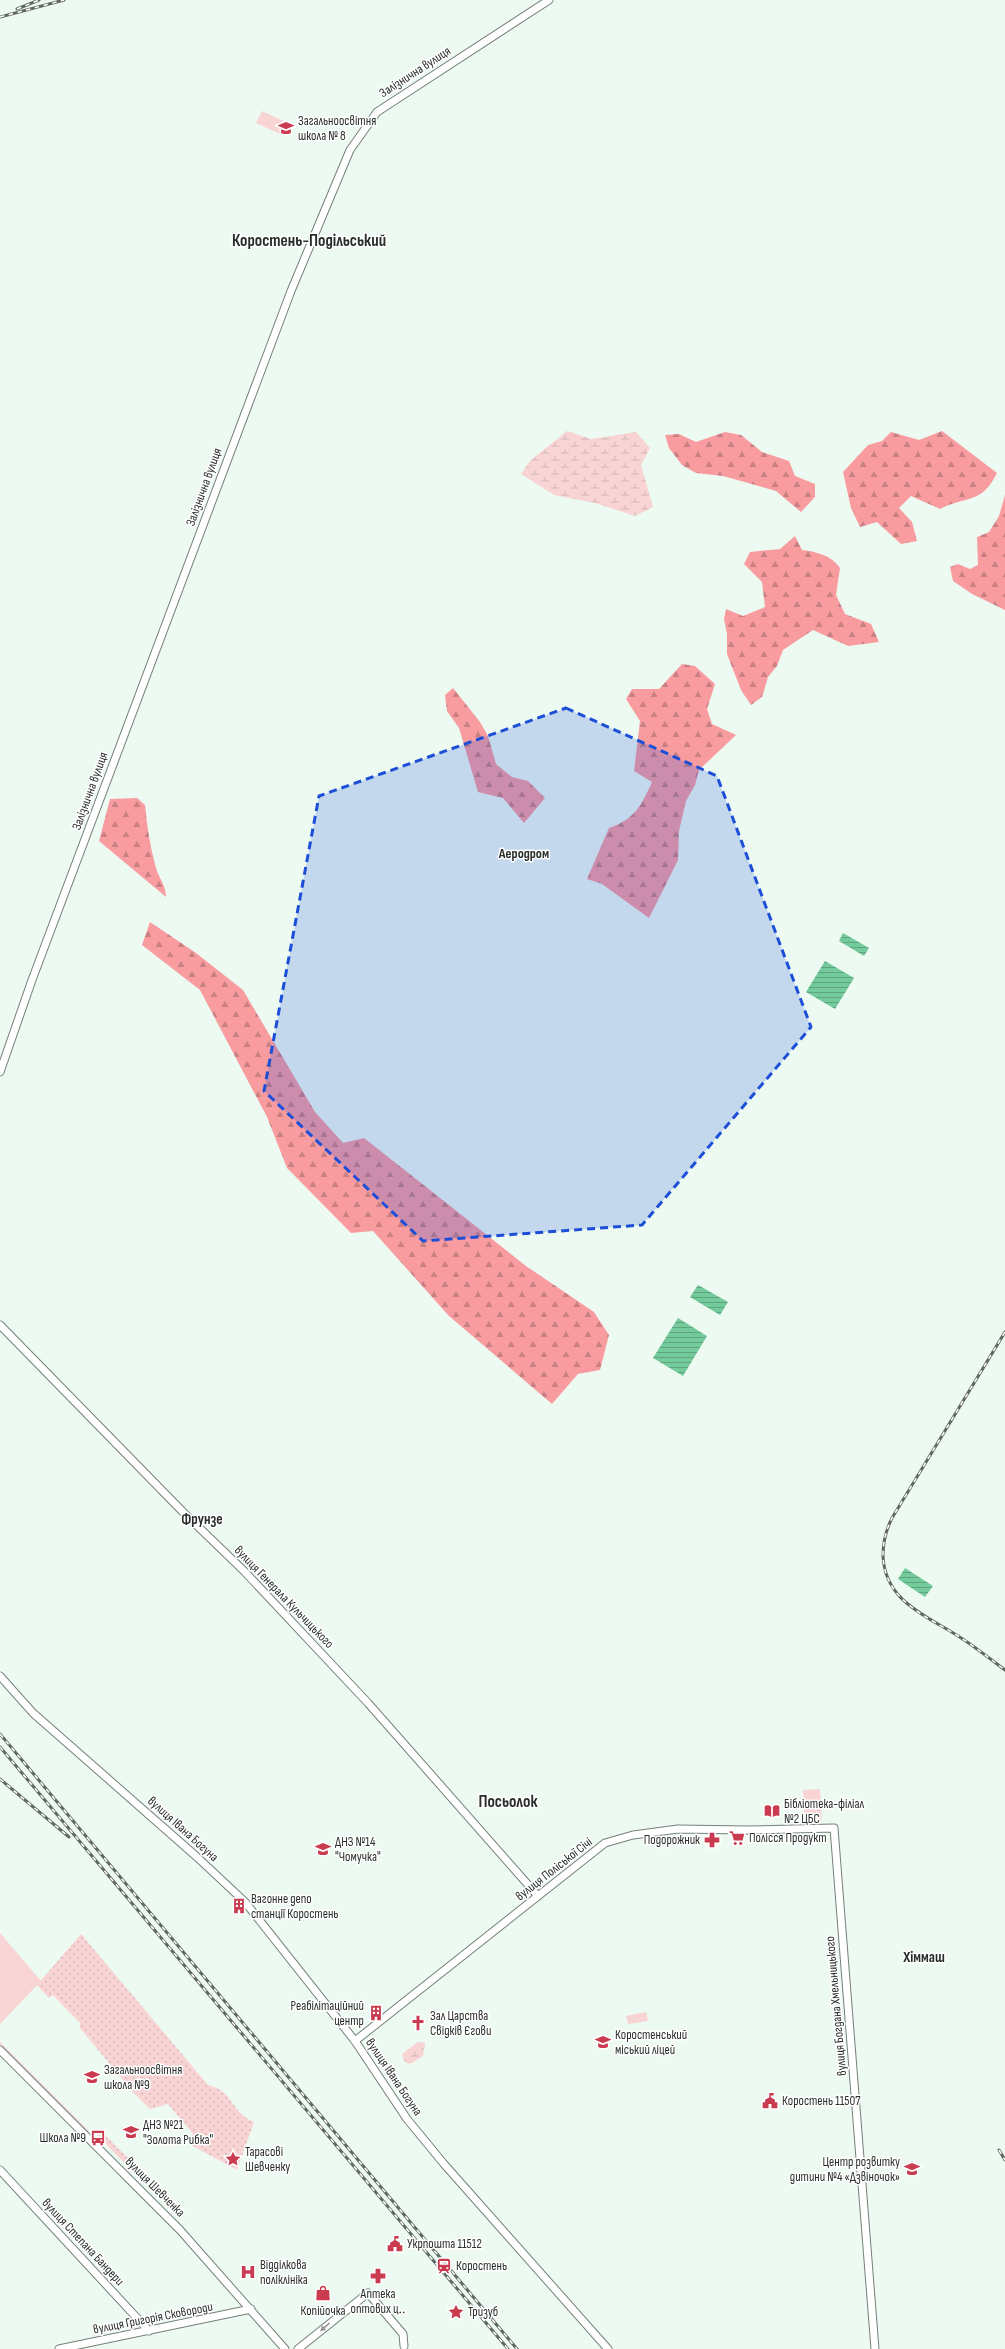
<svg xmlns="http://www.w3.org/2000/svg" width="1005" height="2349" viewBox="0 0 1005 2349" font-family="'Sofia Sans Condensed',sans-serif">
<defs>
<pattern id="grass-dots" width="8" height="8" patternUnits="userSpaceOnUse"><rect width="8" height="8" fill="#f8d4d5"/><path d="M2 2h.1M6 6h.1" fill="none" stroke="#d5b6b7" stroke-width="1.8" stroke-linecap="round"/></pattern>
<pattern id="forest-firs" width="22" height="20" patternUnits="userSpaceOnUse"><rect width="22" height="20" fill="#f89ca0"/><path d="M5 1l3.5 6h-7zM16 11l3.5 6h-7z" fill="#c98083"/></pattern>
<pattern id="wetland-marsh" width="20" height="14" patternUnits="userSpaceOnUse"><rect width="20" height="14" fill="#f8d4d5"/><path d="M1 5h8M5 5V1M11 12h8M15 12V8" fill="none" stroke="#d5b6b7"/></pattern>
<pattern id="water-rules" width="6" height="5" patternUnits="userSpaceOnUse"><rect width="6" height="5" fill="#73ca9a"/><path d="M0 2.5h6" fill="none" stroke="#5fa47e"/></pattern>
</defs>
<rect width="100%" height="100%" fill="#edfaf2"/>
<g fill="url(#grass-dots)">
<path d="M81 1934 208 2085C234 2091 231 2113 254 2122L237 2170 191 2145 187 2140 193 2134 168 2104 150 2109 132 2091 80 2028V2023L53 1995 49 1998 37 1985Z"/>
<polygon points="0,2042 89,2131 87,2133 0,2046"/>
<polygon points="99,2129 135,2165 131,2170 95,2133"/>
</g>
<g fill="url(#forest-firs)">
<path d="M942 431 997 473C981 505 967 495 940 509L911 496 899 508 912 522 917 541 901 544 877 522 860 527 851 508 843 472 868 445 882 441 891 432 919 440Z"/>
<polygon points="725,432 741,435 762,452 789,461 795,476 815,484 815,497 801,512 776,491 723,476 696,473 682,465 669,448 665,435 679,434 696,442"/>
<polygon points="1005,495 1005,610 972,594 953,581 950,567 958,564 970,569 978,565 977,537 989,532 999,516"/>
<path d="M795 536 802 550C817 552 831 555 840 568L836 595 845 614 871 624 879 642 848 646 813 630 783 650 777 666 768 677 762 697 751 705 741 690 727 654V634L724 619 726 609 743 616 765 607 762 582 744 564 750 552 780 549Z"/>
<path d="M682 664 695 666 715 684 707 709 712 724 736 735 699 770 695 785 686 801 679 831 678 860 649 918 602 884 587 879 609 828C635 819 641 806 652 782L634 771 640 721 626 699 632 689H659Z"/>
<polygon points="453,688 480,722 488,736 496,764 512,777 528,781 545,798 524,823 503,798 478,792 459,728 447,711 445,695"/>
<path d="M137 798 145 805C147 826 150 847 156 868 159 878 166 886 166 897L99 841 110 799Z"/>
<polygon points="150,922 196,953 243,990 315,1112 343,1143 364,1138 526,1266 594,1312 609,1335 600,1370 578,1374 552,1404 449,1316 373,1231 351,1233 287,1168 267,1117 200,990 142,945"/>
</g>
<g fill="url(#wetland-marsh)">
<polygon points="567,431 591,439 636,432 650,448 641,465 653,507 635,516 595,503 554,495 521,474 530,461"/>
<polygon points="418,2042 425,2043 423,2056 410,2064 404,2061 402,2054"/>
</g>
<g fill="#f8d4d5">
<polygon points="262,111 288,123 282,135 256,123"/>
<polygon points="820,1789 822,1821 805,1822 803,1790"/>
<polygon points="0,1933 41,1981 0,2024"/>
<polygon points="646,2012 648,2021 628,2024 626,2016"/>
</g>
<g fill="url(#water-rules)">
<polygon points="843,933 869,948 864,956 839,941"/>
<polygon points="825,961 854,978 835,1009 806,992"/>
<polygon points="698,1285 728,1302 720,1315 690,1297"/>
<polygon points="678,1318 707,1336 683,1376 653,1358"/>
<polygon points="905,1568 933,1586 925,1597 898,1579"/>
</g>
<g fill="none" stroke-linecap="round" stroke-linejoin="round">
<defs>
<g id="secondary">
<polyline points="0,1072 32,980 291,291 350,150 377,112 549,0"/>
<polyline points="0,1325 183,1512 244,1571 368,1703 538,1896"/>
<polyline points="0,1676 33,1713 197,1857 245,1902 355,2041 407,2119 444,2164 608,2349"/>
<polyline points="355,2041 605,1843 633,1835 678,1829 748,1830 834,1828 875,2349"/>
<polyline points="0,2050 180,2230 285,2349"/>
<polyline points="0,2170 149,2331"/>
<polyline points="59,2349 251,2309"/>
<polyline points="298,2349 368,2293 403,2334 404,2346"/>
</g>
</defs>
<use href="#secondary" stroke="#748079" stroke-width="9"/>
<use href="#secondary" stroke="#fff" stroke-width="7"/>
<defs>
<g id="rail">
<polyline points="17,9 39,0"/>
<polyline points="0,17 64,0"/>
<path d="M1005 1332 892 1518C886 1530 883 1542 883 1556 885 1601 925 1615 958 1636 974 1646 989 1658 1005 1670"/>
<polyline points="0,1734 517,2349"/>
<polyline points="0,1747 508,2349"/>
<polyline points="0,1779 69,1837"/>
<polyline points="999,2150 1005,2160"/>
</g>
</defs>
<use href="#rail" stroke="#5f6762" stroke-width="3"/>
<use href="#rail" stroke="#fff" stroke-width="1.5" stroke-dasharray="4.5" stroke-linecap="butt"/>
</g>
<defs><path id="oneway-solid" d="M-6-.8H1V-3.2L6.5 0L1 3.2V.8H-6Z"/></defs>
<use fill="#949796" href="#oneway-solid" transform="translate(325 2327) rotate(140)"/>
<path fill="#1d4ed8" fill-opacity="0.2" stroke="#1d4ed8" stroke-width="3" stroke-dasharray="8 5" stroke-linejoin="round" d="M566 708 717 776 811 1027 642 1225 423 1241 264 1091 319 796Z"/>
<defs>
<symbol id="school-bare" viewBox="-9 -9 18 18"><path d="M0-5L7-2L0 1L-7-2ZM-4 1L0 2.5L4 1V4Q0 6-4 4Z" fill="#cb3b50" stroke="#fff" stroke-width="2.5" paint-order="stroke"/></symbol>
<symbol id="library-bare" viewBox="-9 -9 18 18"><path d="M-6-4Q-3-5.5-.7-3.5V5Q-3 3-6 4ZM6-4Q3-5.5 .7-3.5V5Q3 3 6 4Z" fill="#cb3b50" stroke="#fff" stroke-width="2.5" paint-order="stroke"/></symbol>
<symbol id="supermarket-bare" viewBox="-9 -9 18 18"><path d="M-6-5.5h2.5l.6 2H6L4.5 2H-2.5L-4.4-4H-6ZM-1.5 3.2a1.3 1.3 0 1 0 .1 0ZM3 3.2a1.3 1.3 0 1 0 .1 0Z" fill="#cb3b50" stroke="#fff" stroke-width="2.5" paint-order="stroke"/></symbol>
<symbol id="pharmacy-bare" viewBox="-9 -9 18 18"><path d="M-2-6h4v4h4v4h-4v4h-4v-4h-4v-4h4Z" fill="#cb3b50" stroke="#fff" stroke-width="2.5" paint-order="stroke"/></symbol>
<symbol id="building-bare" viewBox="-9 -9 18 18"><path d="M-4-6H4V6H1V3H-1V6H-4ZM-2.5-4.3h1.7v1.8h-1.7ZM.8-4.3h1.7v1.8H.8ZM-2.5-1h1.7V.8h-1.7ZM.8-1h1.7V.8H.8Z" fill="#cb3b50" stroke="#fff" stroke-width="2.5" paint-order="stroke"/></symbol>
<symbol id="church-bare" viewBox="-9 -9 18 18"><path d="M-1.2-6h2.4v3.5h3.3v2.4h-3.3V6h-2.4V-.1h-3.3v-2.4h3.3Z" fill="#cb3b50" stroke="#fff" stroke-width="2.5" paint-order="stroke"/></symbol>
<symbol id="civic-bare" viewBox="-9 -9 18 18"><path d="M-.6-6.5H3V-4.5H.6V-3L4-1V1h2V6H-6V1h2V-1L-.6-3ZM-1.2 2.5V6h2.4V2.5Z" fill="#cb3b50" stroke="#fff" stroke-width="2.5" paint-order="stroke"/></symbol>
<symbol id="bus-bare" viewBox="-9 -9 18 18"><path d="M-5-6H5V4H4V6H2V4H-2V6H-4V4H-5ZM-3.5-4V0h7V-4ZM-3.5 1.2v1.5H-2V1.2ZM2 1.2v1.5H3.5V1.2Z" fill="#cb3b50" stroke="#fff" stroke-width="2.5" paint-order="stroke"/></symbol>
<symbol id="sight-bare" viewBox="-9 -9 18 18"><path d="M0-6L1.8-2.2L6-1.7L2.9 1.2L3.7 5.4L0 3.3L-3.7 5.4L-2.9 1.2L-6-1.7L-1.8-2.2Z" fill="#cb3b50" stroke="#fff" stroke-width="2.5" paint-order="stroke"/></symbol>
<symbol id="station-bare" viewBox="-9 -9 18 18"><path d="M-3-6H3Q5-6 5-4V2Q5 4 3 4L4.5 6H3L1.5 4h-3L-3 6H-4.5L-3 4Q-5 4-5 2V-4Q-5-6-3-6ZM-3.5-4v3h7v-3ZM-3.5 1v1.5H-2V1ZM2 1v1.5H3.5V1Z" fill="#cb3b50" stroke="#fff" stroke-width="2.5" paint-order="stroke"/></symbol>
<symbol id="hospital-bare" viewBox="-9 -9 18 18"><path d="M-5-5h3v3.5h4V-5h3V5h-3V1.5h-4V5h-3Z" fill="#cb3b50" stroke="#fff" stroke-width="2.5" paint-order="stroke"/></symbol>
<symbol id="shop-bare" viewBox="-9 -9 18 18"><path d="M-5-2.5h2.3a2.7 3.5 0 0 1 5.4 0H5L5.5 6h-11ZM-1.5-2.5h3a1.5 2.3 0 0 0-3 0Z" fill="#cb3b50" stroke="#fff" stroke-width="2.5" paint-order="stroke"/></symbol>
</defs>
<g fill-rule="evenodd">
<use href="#school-bare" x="275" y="117" width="22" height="22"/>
<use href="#library-bare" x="761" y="1800" width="22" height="22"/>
<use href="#supermarket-bare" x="726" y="1827" width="22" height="22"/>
<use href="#pharmacy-bare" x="701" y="1829" width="22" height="22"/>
<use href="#school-bare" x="312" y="1838" width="22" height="22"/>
<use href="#building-bare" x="228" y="1895" width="22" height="22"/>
<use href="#building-bare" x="365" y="2002" width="22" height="22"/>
<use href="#church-bare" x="407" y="2012" width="22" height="22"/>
<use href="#school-bare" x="592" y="2031" width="22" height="22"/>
<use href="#school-bare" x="81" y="2066" width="22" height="22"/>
<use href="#civic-bare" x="759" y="2090" width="22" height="22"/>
<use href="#school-bare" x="120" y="2121" width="22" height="22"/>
<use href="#bus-bare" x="87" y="2127" width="22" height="22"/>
<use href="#sight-bare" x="222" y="2148" width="22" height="22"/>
<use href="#school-bare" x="901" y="2158" width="22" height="22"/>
<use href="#civic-bare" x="384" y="2233" width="22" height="22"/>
<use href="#station-bare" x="433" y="2255" width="22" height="22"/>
<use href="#hospital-bare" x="237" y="2261" width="22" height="22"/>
<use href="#pharmacy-bare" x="367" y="2265" width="22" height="22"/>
<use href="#shop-bare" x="312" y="2282" width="22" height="22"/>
<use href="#sight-bare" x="445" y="2301" width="22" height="22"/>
</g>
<g text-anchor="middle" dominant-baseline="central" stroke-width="3" stroke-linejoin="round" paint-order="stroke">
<g font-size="13" fill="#2a2f2c" stroke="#fff">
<text transform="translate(415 72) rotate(-33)">Залізнична вулиця</text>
<text transform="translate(204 487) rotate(-70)">Залізнична вулиця</text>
<text transform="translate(90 791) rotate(-70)">Залізнична вулиця</text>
<text transform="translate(284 1597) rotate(46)">вулиця Генерала Кульчицького</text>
<text transform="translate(183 1829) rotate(42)">вулиця Івана Богуна</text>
<text transform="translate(554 1869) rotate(-38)">вулиця Поліської Січі</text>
<text transform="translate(836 2006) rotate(-95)">вулиця Богдана Хмельницького</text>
<text transform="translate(394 2077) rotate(56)">вулиця Івана Богуна</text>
<text transform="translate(155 2187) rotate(45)">вулиця Шевченка</text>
<text transform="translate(83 2242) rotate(47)">вулиця Степана Бандери</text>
<text transform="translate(153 2318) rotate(-11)">вулиця Григорія Сковороди</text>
</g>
<g font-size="13" fill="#2a2f2c" stroke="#fff" text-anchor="start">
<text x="298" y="121">Загальноосвітня<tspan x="298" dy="15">школа № 8</tspan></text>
<text x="784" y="1804">Бібліотека-філіал<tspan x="784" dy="15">№2 ЦБС</tspan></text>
<text x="749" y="1838">Полісся Продукт</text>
<text x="700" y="1840" text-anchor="end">Подорожник</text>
<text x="335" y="1842">ДНЗ №14<tspan x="335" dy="15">"Чомучка"</tspan></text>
<text x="251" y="1899">Вагонне депо<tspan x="251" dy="15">станції Коростень</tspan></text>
<text x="364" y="2006" text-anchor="end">Реабілітаційний<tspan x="364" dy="15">центр</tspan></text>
<text x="430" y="2016">Зал Царства<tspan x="430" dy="15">Свідків Єгови</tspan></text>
<text x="615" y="2035">Коростенський<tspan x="615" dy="15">міський ліцей</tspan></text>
<text x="104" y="2070">Загальноосвітня<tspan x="104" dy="15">школа №9</tspan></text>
<text x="782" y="2101">Коростень 11507</text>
<text x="143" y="2125">ДНЗ №21<tspan x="143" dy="15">"Золота Рибка"</tspan></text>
<text x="86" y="2138" text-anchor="end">Школа №9</text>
<text x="245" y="2152">Тарасові<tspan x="245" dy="15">Шевченку</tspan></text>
<text x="900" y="2162" text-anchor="end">Центр розвитку<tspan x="900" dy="15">дитини №4 «Дзвіночок»</tspan></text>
<text x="407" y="2244">Укрпошта 11512</text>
<text x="260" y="2265">Відділкова<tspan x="260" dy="15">поліклініка</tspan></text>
<text x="456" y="2266">Коростень</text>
<text x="378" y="2294" text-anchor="middle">Аптека<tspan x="378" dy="15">оптових ц‥</tspan></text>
<text x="323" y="2311" text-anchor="middle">Копійочка</text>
<text x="468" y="2312">Тризуб</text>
</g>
<g font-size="14" font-weight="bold" fill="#2a2f2c" stroke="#fff">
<text x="524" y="853">Аеродром</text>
</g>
<g font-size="15" font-weight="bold" fill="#2a2f2c" stroke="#fff">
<text x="202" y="1519">Фрунзе</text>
<text x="924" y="1957">Хіммаш</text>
</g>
<g font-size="17" font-weight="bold" fill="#2a2f2c" stroke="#fff">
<text x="309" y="241">Коростень-Подільський</text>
<text x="508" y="1802">Посьолок</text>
</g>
</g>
</svg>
